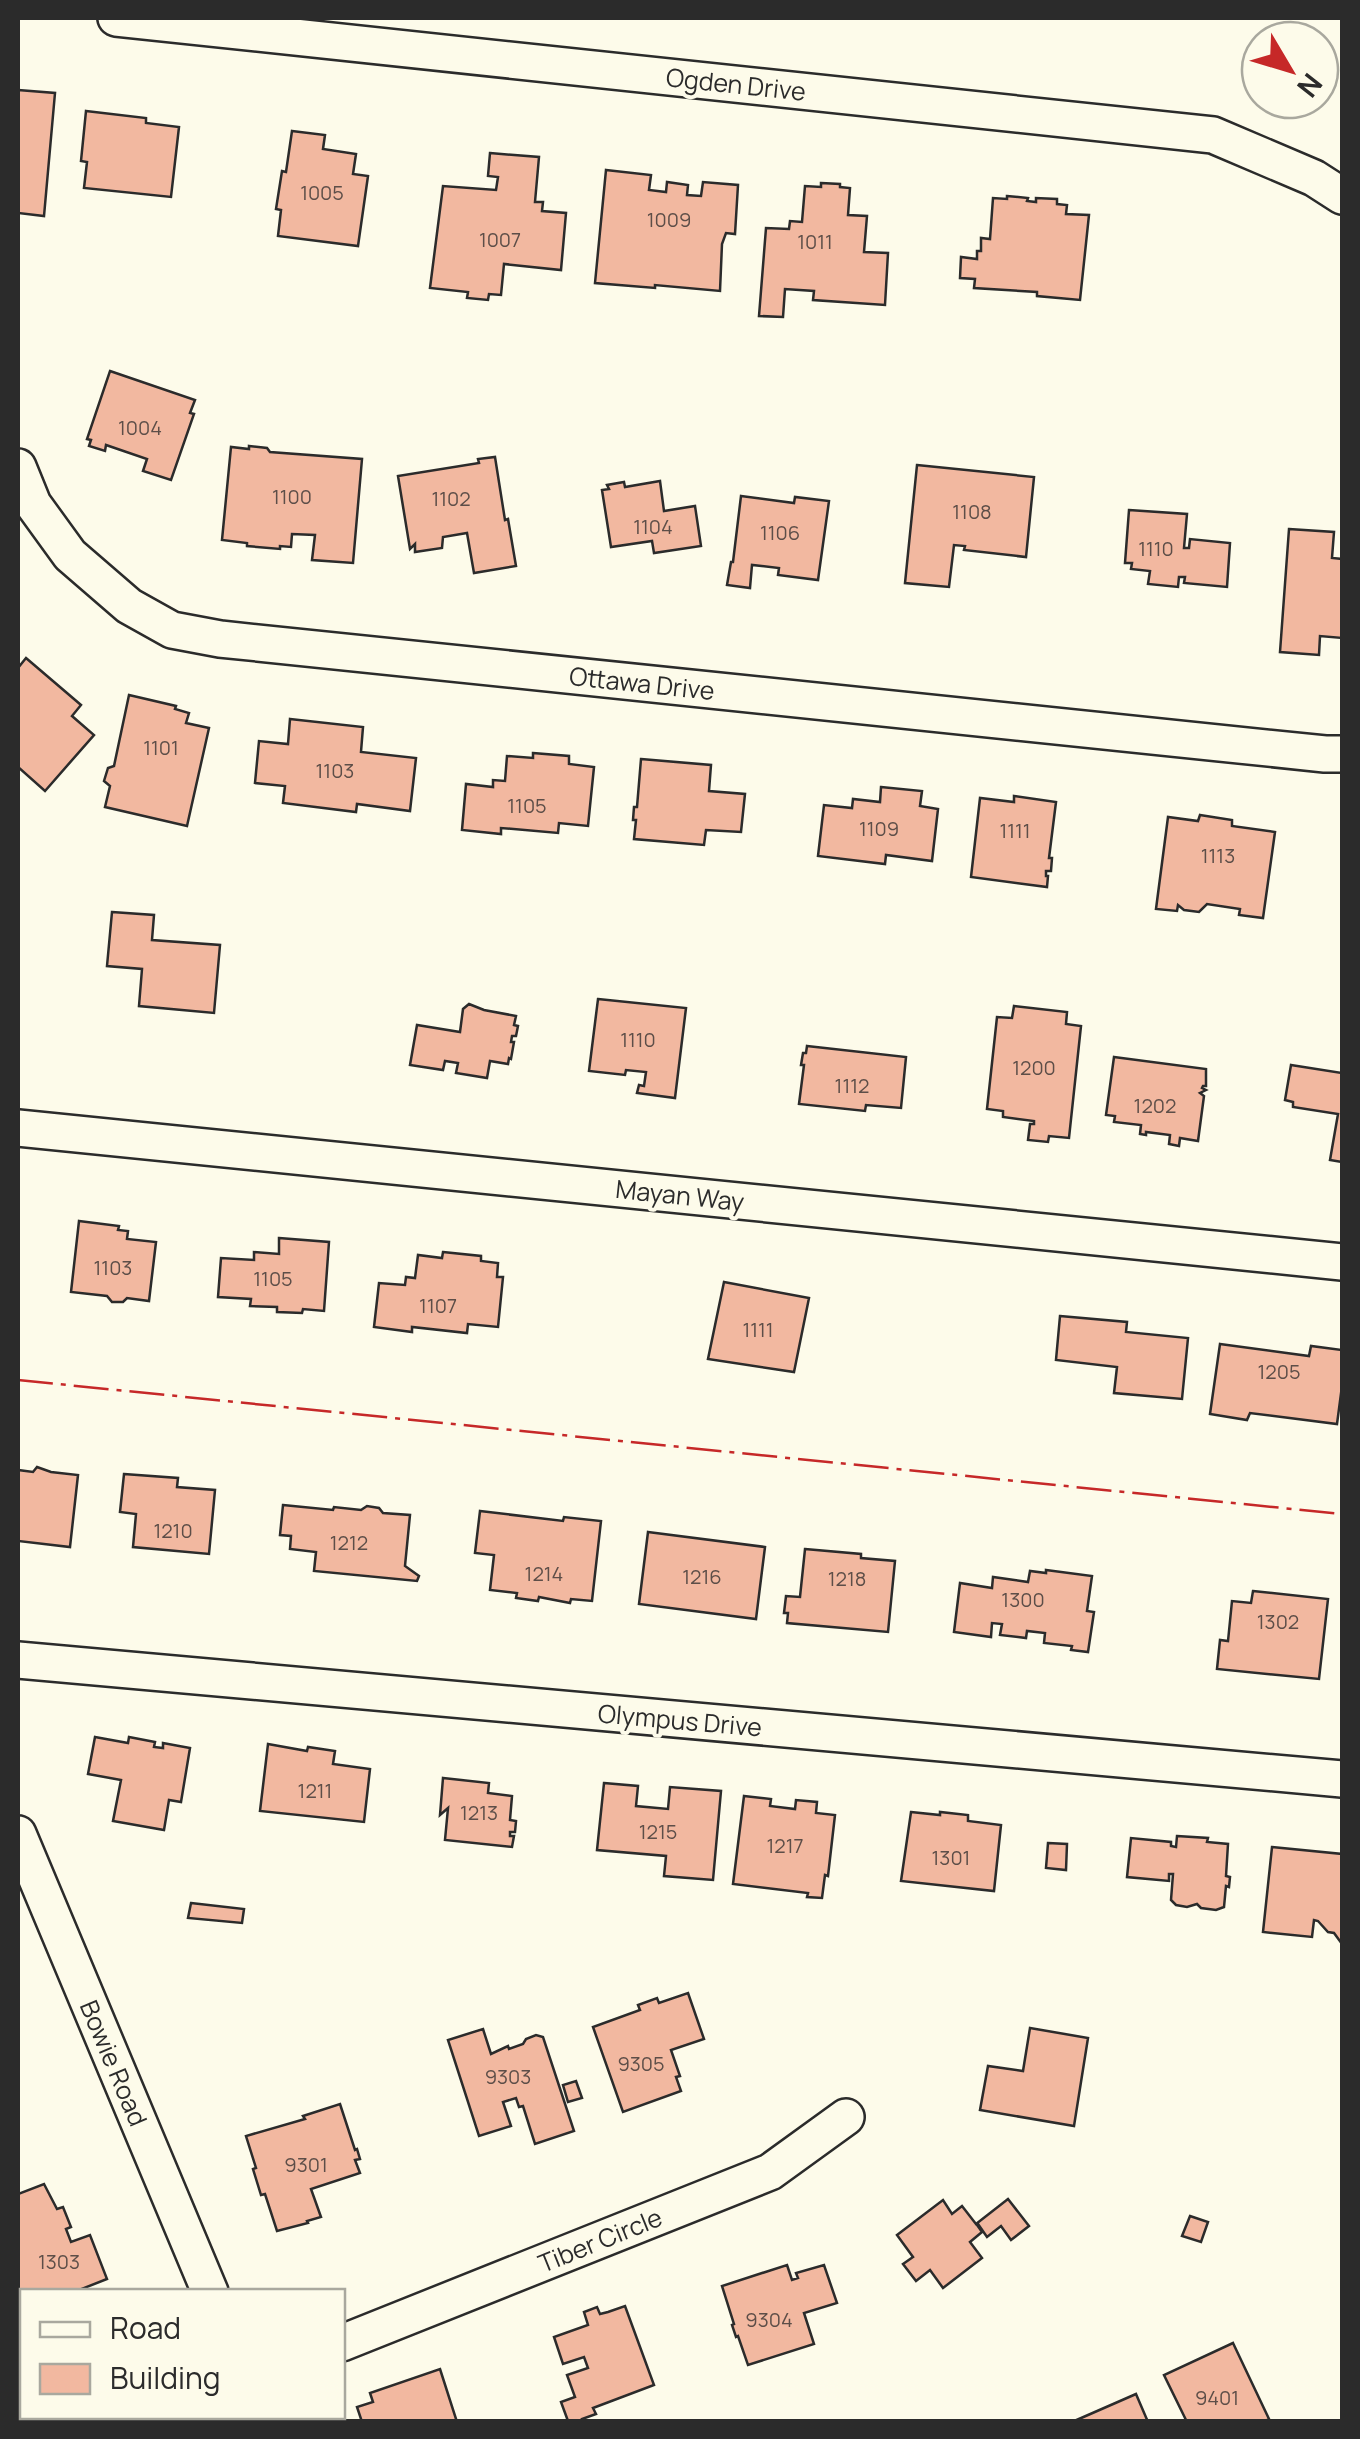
<svg xmlns="http://www.w3.org/2000/svg" width="1360" height="2439" viewBox="0 0 1360 2439" font-family="Manrope,sans-serif">
<rect width="100%" height="100%" fill="#fdfbea"/>
<g fill="#f2b8a0" stroke="#2b2b2b" stroke-width="2.5">
<polygon points="18,90 55,93 44,216 18,213"/>
<polygon points="86,111 146,118 146,123 179,127 171,197 84,188 87,162 81,161"/>
<polygon points="292,131 325,135 323,149 356,154 353,174 368,176 358,246 278,236 281,210 276,209 282,171 286,172"/>
<polygon points="490,153 539,157 535,202 543,202 542,211 566,213 561,270 504,264 501,295 489,294 488,300 467,298 468,292 430,288 443,186 496,190 498,177 488,176"/>
<polygon points="606,170 651,175 649,190 666,192 667,182 688,185 687,195 701,196 703,182 738,185 735,234 726,233 722,244 720,291 655,285 655,288 595,283"/>
<polygon points="821,183 840,184 840,187 850,188 848,215 867,216 864,252 888,253 885,305 813,300 814,291 785,289 783,317 759,316 766,228 789,229 790,221 802,222 805,186 821,187"/>
<polygon points="1007,196 1028,198 1027,201 1036,202 1036,198 1057,199 1057,204 1067,205 1066,214 1089,215 1080,300 1037,296 1037,292 974,288 975,279 960,278 961,257 977,259 977,251 981,251 981,238 990,239 993,198 1007,199"/>
<polygon points="110,371 195,400 190,413 194,414 171,480 143,471 147,459 106,445 105,451 89,446 91,440 87,439"/>
<polygon points="249,446 267,448 270,452 362,459 353,563 312,560 315,535 292,534 291,547 280,546 280,549 247,546 247,543 222,540 231,447 249,449"/>
<polygon points="495,457 505,520 508,519 516,566 474,573 467,533 443,537 442,548 415,552 415,544 410,549 398,476 479,463 478,459"/>
<polygon points="917,465 1034,477 1026,557 964,550 965,546 954,545 949,587 905,583"/>
<polygon points="660,481 664,511 695,506 701,546 654,553 652,541 611,547 602,490 609,489 607,485 624,482 625,487"/>
<polygon points="741,496 794,503 795,497 829,501 818,580 778,575 779,568 752,565 750,588 727,585 731,562 733,562"/>
<polygon points="1129,510 1187,514 1184,548 1189,548 1190,539 1230,543 1227,587 1184,583 1185,577 1179,577 1178,587 1148,584 1150,571 1131,569 1132,563 1125,563"/>
<polygon points="1289,529 1334,532 1332,558 1342,559 1342,638 1320,636 1319,655 1280,652"/>
<polygon points="26,658 81,705 72,716 94,735 45,791 18,767 18,668"/>
<polygon points="129,695 176,706 175,709 189,713 186,723 209,728 187,826 105,807 110,786 104,781 108,768 114,766"/>
<polygon points="290,719 363,727 361,752 416,758 410,811 357,804 356,812 283,803 285,786 255,783 259,741 288,744"/>
<polygon points="533,753 569,756 569,764 594,767 588,826 559,823 558,833 501,828 501,834 462,830 466,784 493,787 493,780 505,781 507,756 533,758"/>
<polygon points="641,759 711,765 709,791 745,794 741,832 706,830 704,845 634,839 636,820 633,820 634,807 637,807"/>
<polygon points="881,787 922,791 920,806 938,809 932,861 886,855 885,864 818,856 824,805 852,808 853,799 880,802"/>
<polygon points="1014,796 1056,802 1049,858 1052,858 1051,871 1046,871 1046,876 1048,876 1047,887 971,877 980,798 1014,802"/>
<polygon points="1200,815 1232,820 1232,826 1275,832 1263,918 1239,915 1240,909 1207,904 1199,912 1184,910 1178,905 1177,911 1156,909 1168,817 1198,821"/>
<polygon points="112,912 154,915 152,940 220,945 214,1013 139,1006 142,969 107,966"/>
<polygon points="598,999 686,1008 675,1098 637,1093 639,1085 644,1086 646,1072 626,1070 625,1075 589,1071"/>
<polygon points="469,1004 484,1010 516,1016 514,1025 518,1026 516,1036 512,1036 511,1042 514,1042 511,1059 509,1058 508,1064 490,1061 487,1078 456,1073 458,1063 445,1061 443,1070 410,1065 417,1025 460,1032 463,1009"/>
<polygon points="1014,1006 1067,1012 1066,1024 1081,1026 1069,1138 1049,1136 1048,1142 1028,1140 1030,1124 1034,1124 1034,1121 1003,1117 1003,1111 987,1109 997,1017 1012,1018"/>
<polygon points="807,1046 906,1057 901,1108 866,1105 865,1111 799,1104 804,1065 801,1065 803,1053 806,1053"/>
<polygon points="1114,1057 1206,1069 1206,1086 1203,1086 1202,1088 1206,1090 1200,1093 1204,1096 1198,1141 1180,1138 1179,1146 1169,1144 1170,1135 1146,1132 1146,1135 1140,1134 1141,1125 1114,1122 1115,1116 1106,1115"/>
<polygon points="1291,1065 1342,1073 1342,1162 1330,1160 1338,1114 1293,1107 1293,1102 1285,1100"/>
<polygon points="79,1221 119,1226 118,1230 128,1231 127,1239 156,1242 149,1301 127,1298 123,1302 112,1302 107,1296 71,1292"/>
<polygon points="279,1238 329,1242 324,1311 303,1309 302,1313 277,1312 277,1307 250,1306 251,1299 218,1297 221,1258 254,1260 254,1252 279,1254"/>
<polygon points="443,1252 481,1256 481,1261 498,1263 497,1277 503,1277 498,1327 468,1324 467,1333 412,1327 412,1332 374,1327 379,1283 405,1285 406,1277 415,1278 418,1255 442,1258"/>
<polygon points="724,1282 809,1298 794,1372 708,1359"/>
<polygon points="1060,1316 1127,1322 1126,1332 1188,1338 1182,1399 1114,1393 1117,1367 1056,1360"/>
<polygon points="1220,1344 1309,1356 1311,1346 1342,1350 1342,1386 1337,1424 1250,1413 1247,1420 1210,1414"/>
<polygon points="37,1467 51,1472 78,1475 70,1547 18,1541 18,1470 33,1472"/>
<polygon points="124,1474 178,1478 177,1487 215,1490 209,1554 133,1547 136,1514 120,1512"/>
<polygon points="283,1505 333,1510 334,1507 361,1510 367,1506 379,1508 383,1513 410,1515 405,1566 419,1576 417,1581 314,1571 316,1552 290,1549 291,1536 280,1535"/>
<polygon points="480,1511 563,1521 564,1517 601,1521 592,1601 571,1599 570,1603 539,1597 538,1601 516,1598 517,1593 490,1590 494,1555 475,1553"/>
<polygon points="648,1532 765,1547 756,1619 639,1604"/>
<polygon points="805,1549 861,1554 861,1558 895,1561 888,1632 787,1623 788,1613 784,1613 786,1596 800,1597"/>
<polygon points="1046,1570 1092,1576 1087,1611 1094,1612 1088,1652 1071,1650 1072,1646 1044,1643 1045,1633 1027,1631 1026,1638 1000,1635 1002,1624 992,1623 991,1637 954,1632 960,1583 992,1588 993,1577 1028,1582 1030,1571 1046,1573"/>
<polygon points="1253,1591 1328,1599 1319,1679 1217,1669 1220,1640 1228,1641 1232,1601 1251,1603"/>
<polygon points="95,1737 128,1743 129,1737 155,1742 154,1747 163,1748 163,1743 190,1748 181,1802 169,1800 164,1830 113,1821 121,1780 88,1774"/>
<polygon points="268,1744 307,1751 308,1747 335,1751 333,1764 370,1769 364,1822 260,1811"/>
<polygon points="443,1778 489,1783 488,1793 512,1796 510,1820 516,1821 515,1832 510,1832 510,1836 514,1836 512,1847 445,1840 448,1808 440,1815"/>
<polygon points="604,1783 638,1786 636,1806 668,1809 670,1787 721,1791 713,1880 664,1876 666,1856 597,1850"/>
<polygon points="744,1796 771,1799 770,1806 795,1809 796,1800 817,1802 816,1813 835,1815 828,1876 825,1875 822,1898 807,1897 808,1893 733,1884"/>
<polygon points="911,1812 940,1815 940,1812 968,1815 968,1821 1001,1825 994,1891 901,1881"/>
<polygon points="1177,1836 1208,1838 1207,1842 1228,1844 1226,1876 1230,1877 1229,1887 1226,1886 1224,1907 1216,1910 1201,1908 1197,1904 1187,1907 1176,1905 1171,1900 1173,1874 1169,1874 1169,1881 1127,1877 1131,1838 1171,1842 1171,1846 1176,1847"/>
<polygon points="1048,1843 1067,1844 1066,1870 1046,1868"/>
<polygon points="1272,1847 1342,1854 1342,1944 1334,1933 1328,1932 1318,1921 1314,1920 1312,1937 1263,1932"/>
<polygon points="191,1903 244,1909 242,1923 188,1918"/>
<polygon points="688,1993 704,2039 671,2050 680,2076 676,2077 681,2091 623,2112 593,2027 640,2010 638,2005 657,1998 659,2003"/>
<polygon points="1030,2028 1088,2038 1074,2126 980,2110 988,2066 1023,2071"/>
<polygon points="483,2029 491,2054 508,2046 509,2049 523,2044 526,2039 536,2035 543,2037 574,2131 535,2144 523,2106 519,2107 516,2098 503,2102 511,2126 479,2136 448,2040"/>
<polygon points="576,2081 582,2098 568,2102 563,2085"/>
<polygon points="340,2104 355,2150 357,2149 360,2159 355,2160 360,2173 311,2189 321,2217 307,2221 308,2223 277,2231 265,2194 261,2195 253,2169 256,2168 246,2136 305,2119 303,2116"/>
<polygon points="44,2184 57,2209 63,2207 71,2227 66,2229 71,2242 90,2235 107,2279 74,2292 22,2292 22,2303 18,2290 18,2194"/>
<polygon points="1008,2199 1029,2226 1011,2240 1001,2226 987,2237 978,2224 977,2225 982,2232 970,2242 982,2258 943,2288 930,2270 916,2281 903,2264 913,2257 897,2235 943,2200 952,2214 962,2206 976,2224"/>
<polygon points="1190,2216 1208,2222 1201,2242 1182,2236"/>
<polygon points="787,2265 792,2280 798,2278 796,2273 824,2265 837,2303 804,2313 814,2344 748,2365 738,2336 736,2337 732,2325 734,2324 722,2286"/>
<polygon points="625,2306 654,2385 593,2408 596,2414 582,2419 583,2422 566,2422 568,2421 561,2402 575,2397 567,2375 588,2368 584,2357 563,2364 554,2337 588,2325 584,2312 597,2307 600,2314 608,2312"/>
<polygon points="1233,2343 1269,2419 1263,2422 1187,2422 1164,2375"/>
<polygon points="440,2369 457,2422 362,2422 357,2407 373,2402 370,2393"/>
<polygon points="1136,2394 1148,2422 1072,2422"/>
</g>
<g fill="none" stroke-linecap="round" stroke-linejoin="round">
<defs>
<g id="street">
<polyline points="116,18 1213,135 1314,178 1342,196"/>
<polyline points="18,467 33,504 70,555 129,606 172,630 220,639 1325,754 1342,754"/>
<polyline points="18,1128 1342,1262"/>
<polyline points="18,1660 1342,1779"/>
<polyline points="18,1834 210,2292"/>
<polyline points="342,2343 770,2172 846,2117"/>
<polyline points="262,2416 264,2422"/>
</g>
</defs>
<use href="#street" stroke="#2b2b2b" stroke-width="40"/>
<use href="#street" stroke="#fdfbea" stroke-width="35"/>
<polyline stroke="#c62828" stroke-width="2.5" stroke-dasharray="35 8 5 8" stroke-linecap="butt" points="18,1380 1342,1514"/>
</g>
<g text-anchor="middle" dominant-baseline="central" stroke-width="8" stroke-linejoin="round" paint-order="stroke">
<g font-size="20" fill="#5d4e48">
<text x="322" y="192">1005</text>
<text x="669" y="219">1009</text>
<text x="500" y="239">1007</text>
<text x="815" y="241">1011</text>
<text x="140" y="427">1004</text>
<text x="292" y="496">1100</text>
<text x="451" y="498">1102</text>
<text x="972" y="511">1108</text>
<text x="653" y="526">1104</text>
<text x="780" y="532">1106</text>
<text x="1156" y="548">1110</text>
<text x="161" y="747">1101</text>
<text x="335" y="770">1103</text>
<text x="527" y="805">1105</text>
<text x="879" y="828">1109</text>
<text x="1015" y="830">1111</text>
<text x="1218" y="855">1113</text>
<text x="638" y="1039">1110</text>
<text x="1034" y="1067">1200</text>
<text x="852" y="1085">1112</text>
<text x="1155" y="1105">1202</text>
<text x="113" y="1267">1103</text>
<text x="273" y="1278">1105</text>
<text x="438" y="1305">1107</text>
<text x="758" y="1329">1111</text>
<text x="1279" y="1371">1205</text>
<text x="173" y="1530">1210</text>
<text x="349" y="1542">1212</text>
<text x="544" y="1573">1214</text>
<text x="702" y="1576">1216</text>
<text x="847" y="1578">1218</text>
<text x="1023" y="1599">1300</text>
<text x="1278" y="1621">1302</text>
<text x="315" y="1790">1211</text>
<text x="479" y="1812">1213</text>
<text x="658" y="1831">1215</text>
<text x="785" y="1845">1217</text>
<text x="951" y="1857">1301</text>
<text x="641" y="2063">9305</text>
<text x="508" y="2076">9303</text>
<text x="306" y="2164">9301</text>
<text x="59" y="2261">1303</text>
<text x="769" y="2319">9304</text>
<text x="1217" y="2397">9401</text>
</g>
<g font-size="25" fill="#2b2b2b" stroke="#fdfbea">
<text transform="translate(736 84) rotate(6)">Ogden Drive</text>
<text transform="translate(642 683) rotate(6)">Ottawa Drive</text>
<text transform="translate(680 1195) rotate(6)">Mayan Way</text>
<text transform="translate(680 1720) rotate(5)">Olympus Drive</text>
<text transform="translate(114 2063) rotate(67)">Bowie Road</text>
<text transform="translate(600 2240) rotate(-22)">Tiber Circle</text>
</g>
</g>
<rect width="1360" height="2439" fill="none" stroke="#2b2b2b" stroke-width="40"/>
<rect x="20" y="2289" width="325" height="130" fill="#fdfbea" stroke="#a9a89e" stroke-width="2.5"/>
<rect x="40" y="2322" width="50" height="15" fill="#fdfbea" stroke="#a9a89e" stroke-width="2.5"/>
<text x="110" y="2339" font-size="30" fill="#2b2b2b">Road</text>
<rect x="40" y="2364" width="50" height="30" fill="#f2b8a0" stroke="#a9a89e" stroke-width="2.5"/>
<text x="110" y="2389" font-size="30" fill="#2b2b2b">Building</text>
<g transform="translate(1290 70) rotate(128)"><circle r="48" fill="#fdfbea" stroke="#a9a89e" stroke-width="2.5"/>
<path d="M0-8L18 38L0 25L-18 38Z" fill="#c62828"/>
<text y="-15" font-size="28" font-weight="bold" text-anchor="middle" fill="#2b2b2b">N</text>
</g>
</svg>
